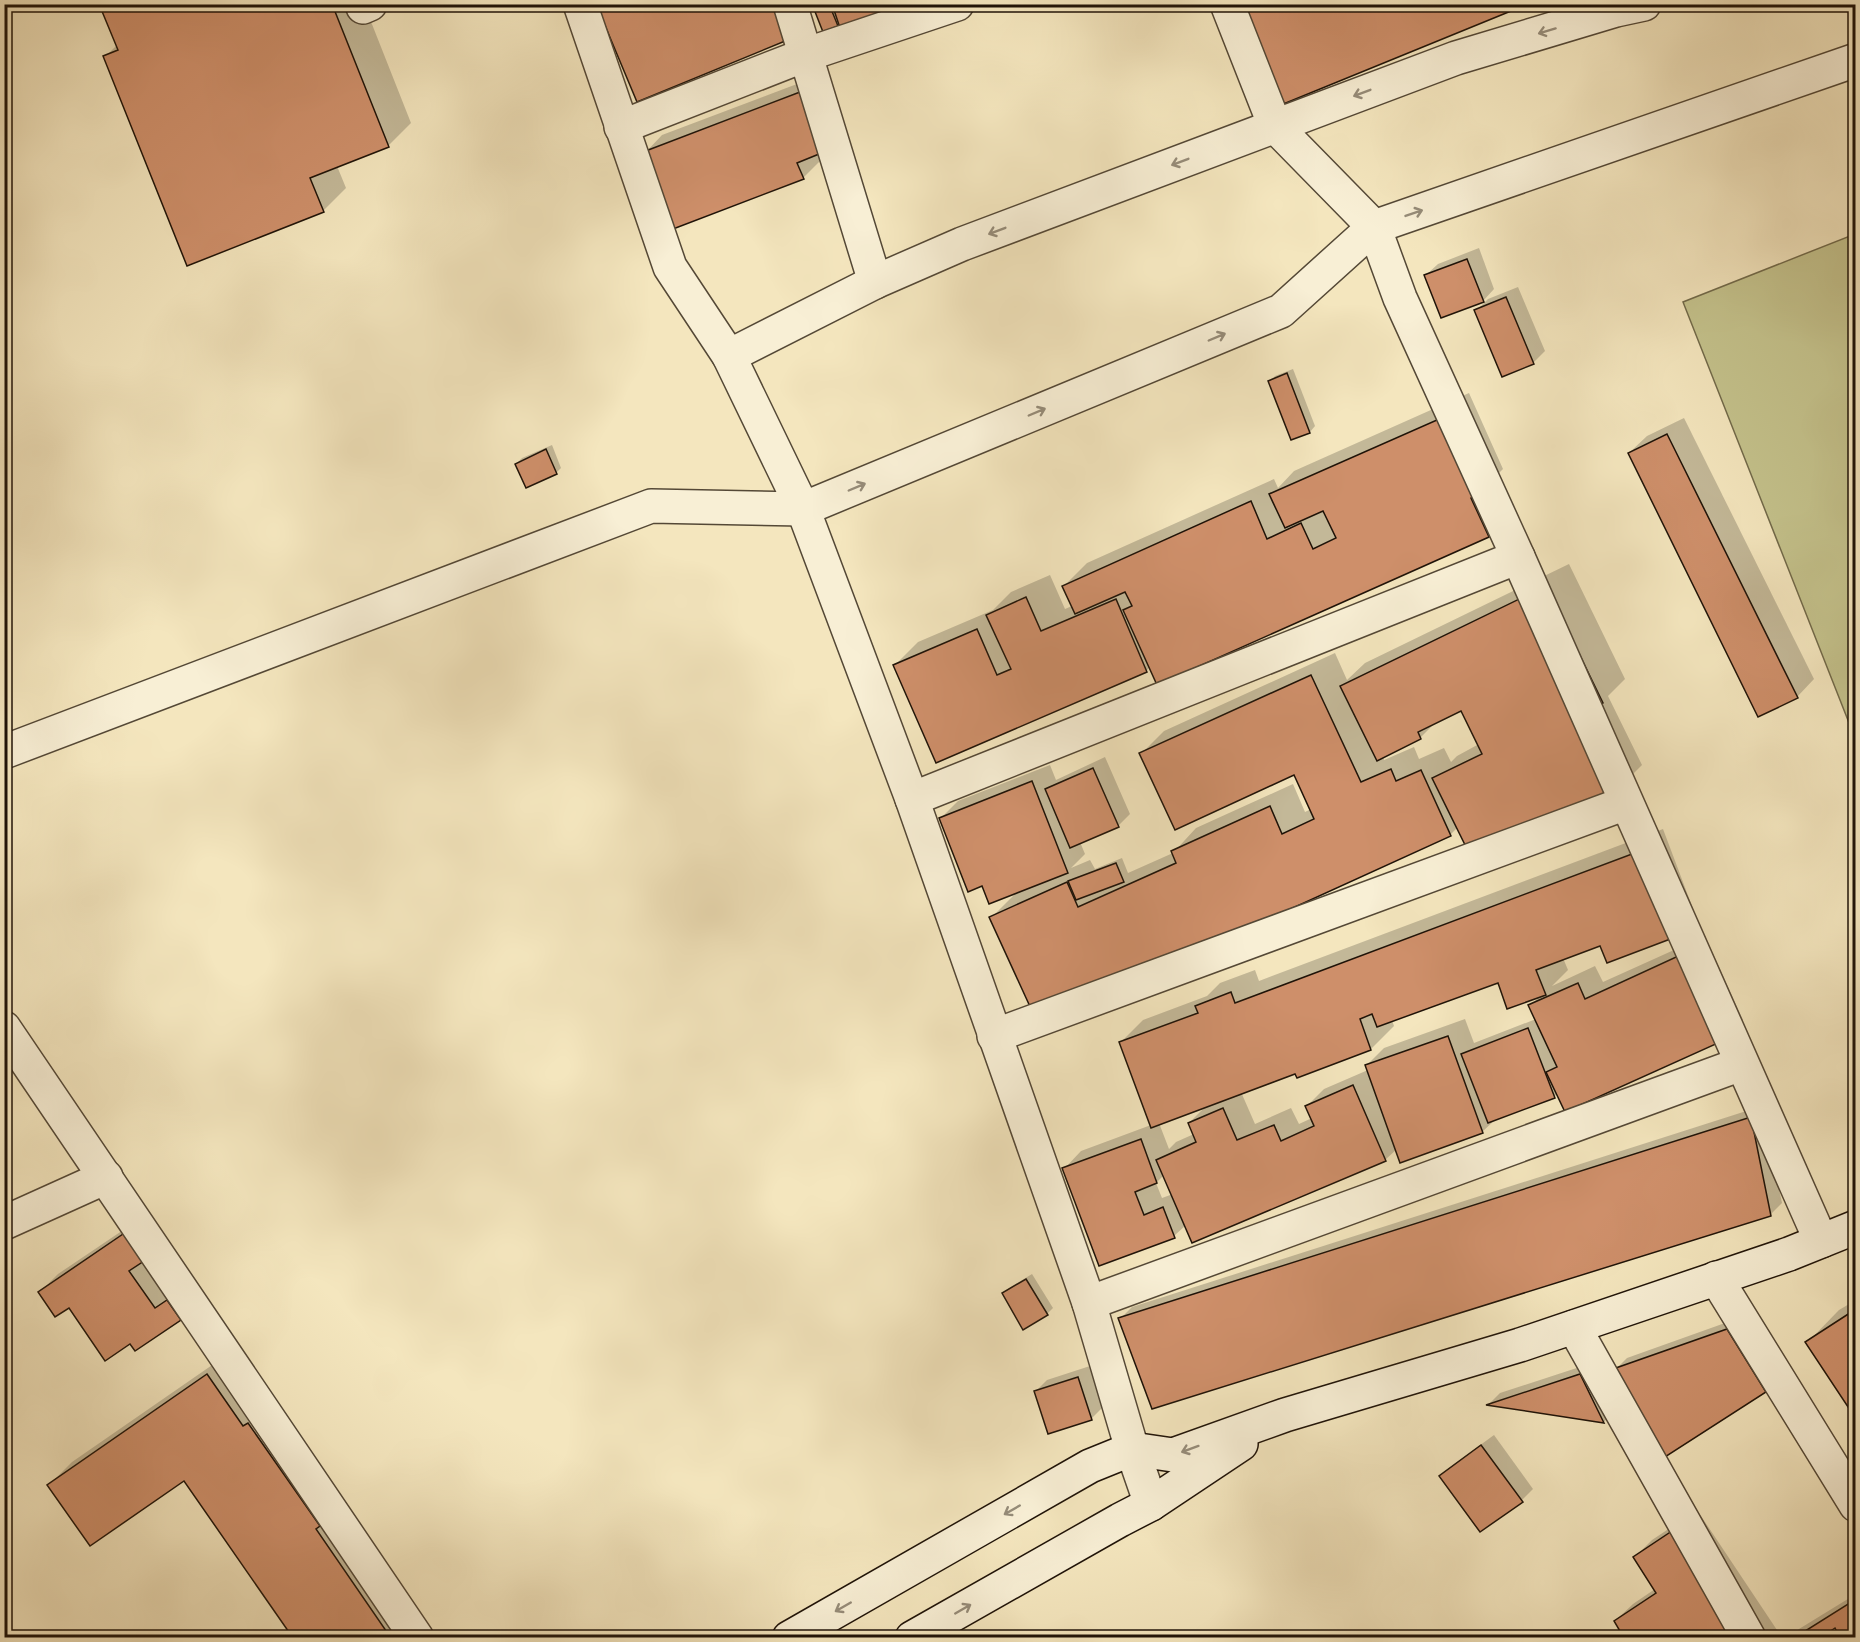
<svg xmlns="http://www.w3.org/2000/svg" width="1860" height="1642" viewBox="0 0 1860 1642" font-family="'Gentium Book Plus',serif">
<rect width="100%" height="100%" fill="#f4e6be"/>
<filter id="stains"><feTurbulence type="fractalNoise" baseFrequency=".00333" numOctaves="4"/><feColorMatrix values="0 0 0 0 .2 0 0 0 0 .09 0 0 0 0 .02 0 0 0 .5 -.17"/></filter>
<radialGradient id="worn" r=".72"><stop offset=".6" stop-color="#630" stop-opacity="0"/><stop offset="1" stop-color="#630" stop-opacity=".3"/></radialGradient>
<polygon fill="#c4c28c" stroke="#726a4a" stroke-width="1.5" points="1855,234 1855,738 1683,302"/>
<g fill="#0003" fill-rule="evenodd">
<polygon points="101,4 364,4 411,123 388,146 337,166 346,188 323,211 105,57 117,45"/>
<polygon points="814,4 902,4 840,22 837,25"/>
<polygon points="818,76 818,153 821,160 803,178 645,153 662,135"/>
<polygon points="1479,248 1494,289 1483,301 1426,275 1438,264"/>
<polygon points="1518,287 1545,351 1533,363 1476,311 1488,299"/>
<polygon points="1293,369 1315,426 1310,432 1292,438 1270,382 1275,376"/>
<polygon points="1469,393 1503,469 1495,477 1511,513 1488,536 1150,667 1146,671 936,761 895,665 918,642 993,610 1011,592 1050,575 1065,609 1072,606 1064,586 1087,563 1274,479 1278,488 1294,471"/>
<polygon points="1684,418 1814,679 1797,697 1629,453 1647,436"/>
<polygon points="552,445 561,468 556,473 516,464 522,458"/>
<path d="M1569 564 1625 679 1608 696 1642 765 1619 788 1458 827 1450 835 1039 1022 991 918 1017 892 983 884 941 818 958 801 1050 765 1056 780 1105 757 1130 814 1118 826 1080 842 1085 854 1071 868 1090 860 1095 869 1122 858 1128 873 1173 853 1196 828 1293 784 1305 812 1311 809 1295 773 1141 754 1164 731 1335 653 1347 680 1365 663ZM1462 709 1479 744 1457 756 1451 762 1444 748 1419 759 1414 747 1384 760 1383 756 1420 738 1436 722Z"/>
<path d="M1663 829 1695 914 1672 937 1601 944 1563 958 1568 970 1552 986 1595 966 1603 982 1705 936 1743 1020 1726 1037 1558 1093 1554 1097 1496 1119 1482 1132 1397 1149 1385 1160 1186 1225 1174 1236 1064 1169 1081 1151 1151 1125 1120 1043 1143 1020 1207 996 1220 983 1255 970 1259 981ZM1498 981 1541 995 1530 1006 1536 1019 1474 1043 1465 1019 1384 1048 1366 1066 1368 1070 1324 1089 1307 1106 1312 1118 1299 1124 1291 1108 1255 1124 1241 1092 1296 1072 1371 1049 1394 1026 1392 1020ZM1207 1105 1189 1123 1194 1134 1176 1142 1169 1149 1159 1123ZM1164 1175 1173 1194 1162 1198 1156 1183Z"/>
<polygon points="1762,1106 1782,1203 1770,1215 1120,1319 1132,1307"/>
<polygon points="144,1216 197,1301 180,1319 131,1342 70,1306 40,1292 58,1274"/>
<polygon points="1032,1274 1053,1308 1047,1314 1003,1293 1009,1288"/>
<polygon points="1856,1300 1856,1416 1807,1343 1839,1310"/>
<polygon points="1739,1318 1777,1380 1765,1391 1615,1370 1627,1358"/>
<polygon points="231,1352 419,1638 295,1638 185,1479 49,1485 72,1462"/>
<polygon points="1592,1363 1615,1410 1604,1422 1489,1404 1500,1393"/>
<polygon points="1090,1366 1103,1407 1091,1419 1035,1392 1047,1380"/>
<polygon points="1494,1435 1533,1489 1522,1500 1441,1476 1453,1465"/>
<polygon points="1697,1510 1781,1636 1780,1638 1626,1638 1615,1621 1633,1604 1655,1589 1635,1557 1652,1540"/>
<polygon points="1856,1594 1856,1638 1835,1626 1817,1638 1790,1638 1799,1629"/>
</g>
<g fill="#ce8f6a" stroke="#1f1308" stroke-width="1.5">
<polygon points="99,4 332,4 389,147 310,178 324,212 187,266 103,56 118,50"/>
<polygon points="596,4 776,4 790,39 637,102"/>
<polygon points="812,4 829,4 838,26 823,32"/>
<polygon points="832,4 907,4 840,28"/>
<polygon points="1233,4 1528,4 1276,107"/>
<polygon points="800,92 824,152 797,163 804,179 673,229 643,152"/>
<polygon points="1467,259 1484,302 1441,318 1424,275"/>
<polygon points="1506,297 1534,364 1502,377 1474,310"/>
<polygon points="1287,373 1310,433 1291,440 1268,381"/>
<polygon points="1446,416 1481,493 1471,498 1489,537 1157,685 1123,610 1132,606 1125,592 1075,614 1062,586 1251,501 1267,539 1301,523 1313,549 1336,538 1323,511 1285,528 1269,494"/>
<polygon points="1667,434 1798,698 1758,717 1628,453"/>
<polygon points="546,449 557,474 526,488 515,464"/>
<polygon points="1546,586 1603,703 1582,713 1620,789 1473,861 1432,778 1482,754 1461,711 1418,732 1421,739 1377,761 1340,686"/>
<polygon points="1026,597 1041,631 1116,599 1147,672 936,763 893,665 977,629 997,675 1011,669 986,615"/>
<polygon points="1311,675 1361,782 1391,769 1396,781 1421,770 1451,836 1038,1024 989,917 1067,882 1078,907 1176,863 1171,851 1270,806 1282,834 1314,819 1294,775 1175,830 1139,753"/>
<polygon points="1093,768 1119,827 1070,848 1045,789"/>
<polygon points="1032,781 1068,873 989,904 982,886 968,892 939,818"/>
<polygon points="1640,851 1673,938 1607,963 1600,946 1536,970 1546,995 1507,1009 1498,983 1377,1027 1372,1014 1360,1019 1371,1050 1297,1078 1295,1074 1151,1128 1119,1042 1198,1013 1195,1006 1231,992 1235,1003"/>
<polygon points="1116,863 1124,882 1076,900 1068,881"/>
<polygon points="1687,952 1727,1039 1565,1112 1546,1072 1557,1067 1528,1005 1578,983 1585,999"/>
<polygon points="1528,1028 1555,1098 1488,1123 1461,1054"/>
<polygon points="1448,1036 1483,1133 1400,1163 1365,1065"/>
<polygon points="1353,1085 1386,1161 1192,1243 1156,1160 1196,1142 1188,1123 1223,1108 1237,1140 1274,1125 1281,1141 1314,1126 1305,1106"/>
<polygon points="1751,1117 1771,1216 1152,1409 1118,1318"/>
<polygon points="1141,1139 1157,1183 1135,1192 1144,1215 1163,1207 1175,1238 1099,1266 1062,1168"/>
<polygon points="126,1232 144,1261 129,1271 155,1308 167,1300 181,1320 135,1351 130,1344 105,1361 69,1308 55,1317 38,1292"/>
<polygon points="1026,1279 1048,1315 1023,1330 1002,1293"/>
<polygon points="1856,1309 1856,1419 1805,1342"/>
<polygon points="1727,1329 1766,1392 1665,1457 1613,1369"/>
<polygon points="207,1374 243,1426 248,1423 320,1526 316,1529 391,1638 293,1638 184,1481 90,1546 47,1485"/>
<polygon points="1580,1374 1604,1423 1486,1405"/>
<polygon points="1078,1377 1092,1420 1048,1434 1034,1391"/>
<polygon points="1481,1445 1523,1502 1480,1532 1439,1476"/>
<polygon points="1678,1527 1753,1638 1624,1638 1614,1621 1656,1593 1633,1557"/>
<polygon points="1856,1599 1856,1638 1840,1638 1835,1628 1820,1638 1794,1638"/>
</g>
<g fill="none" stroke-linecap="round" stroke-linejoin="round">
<defs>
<g id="street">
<polyline points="362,4 363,7 370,4"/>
<polyline points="580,4 670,267 729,356 803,509 912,799 1089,1303 1132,1449 1151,1504"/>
<polyline points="790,4 875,282"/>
<polyline points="1227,4 1275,126 1374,227 1400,298 1518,557 1821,1241"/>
<polyline points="621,127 805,55 957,4"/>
<polyline points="729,356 875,282 962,244 1456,58 1616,10 1644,4"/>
<polyline points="4,752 651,506 803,509 1281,311 1374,227 1856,60"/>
<polyline points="912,799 1518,557"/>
<polyline points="4,1028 417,1638"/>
<polyline points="994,1036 1626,803"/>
<polyline points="4,1223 106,1177"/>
<polyline points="1716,1278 1856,1505"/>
<polyline points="1089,1303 1741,1064"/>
<polyline points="1574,1327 1749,1638"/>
</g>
<g id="secondary">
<polyline points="789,1638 1090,1466 1132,1449 1173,1455 1285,1415 1520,1345 1789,1254 1856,1227"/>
<polyline points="912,1638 1120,1520 1151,1504 1241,1444"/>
</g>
</defs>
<use href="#street" stroke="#544836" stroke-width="36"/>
<use href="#secondary" stroke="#1f1308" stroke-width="36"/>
<use href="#street" stroke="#f8efd5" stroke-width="33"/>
<use href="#secondary" stroke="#f8efd5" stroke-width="33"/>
</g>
<defs><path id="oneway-shaft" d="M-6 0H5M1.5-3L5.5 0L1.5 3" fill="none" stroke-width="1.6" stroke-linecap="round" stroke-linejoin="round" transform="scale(1.5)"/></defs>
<g stroke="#968c79">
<use href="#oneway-shaft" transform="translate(1547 31) rotate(163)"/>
<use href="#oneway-shaft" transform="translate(1362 93) rotate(159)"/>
<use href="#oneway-shaft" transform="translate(1180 162) rotate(159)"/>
<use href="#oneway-shaft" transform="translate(1414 213) rotate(-19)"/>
<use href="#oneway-shaft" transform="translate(997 231) rotate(159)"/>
<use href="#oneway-shaft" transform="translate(1217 337) rotate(-23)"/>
<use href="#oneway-shaft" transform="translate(1037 412) rotate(-23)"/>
<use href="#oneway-shaft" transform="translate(857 487) rotate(-23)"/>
<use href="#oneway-shaft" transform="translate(1190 1449) rotate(160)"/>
<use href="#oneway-shaft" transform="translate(1012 1510) rotate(150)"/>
<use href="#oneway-shaft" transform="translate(843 1607) rotate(150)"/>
<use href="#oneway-shaft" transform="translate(963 1609) rotate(-30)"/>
</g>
<rect width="1860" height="1642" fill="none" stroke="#f4e6be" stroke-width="24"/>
<rect x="6" y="6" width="1848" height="1630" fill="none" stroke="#1f1308" stroke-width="3"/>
<rect x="12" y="12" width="1836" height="1618" fill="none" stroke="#1f1308" stroke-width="1.5"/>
<rect width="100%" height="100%" filter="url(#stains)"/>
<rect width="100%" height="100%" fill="url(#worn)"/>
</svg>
